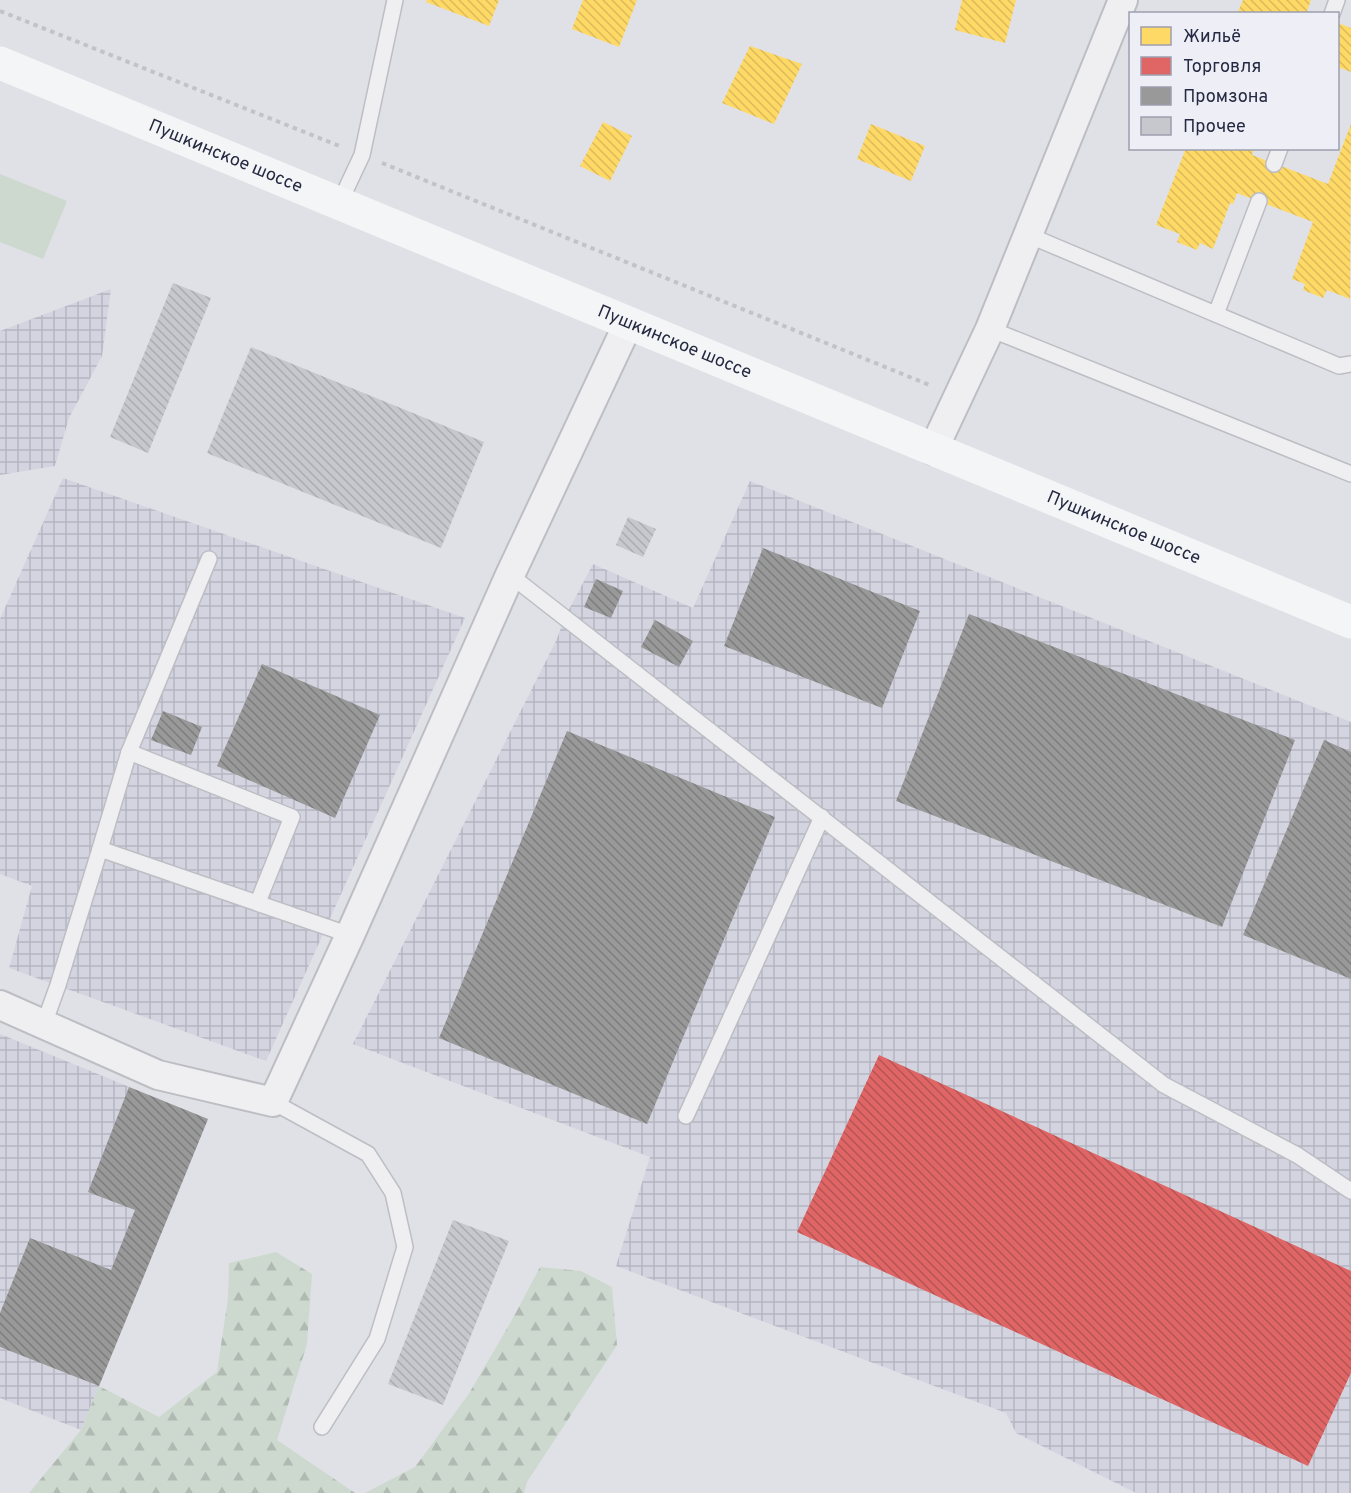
<svg xmlns="http://www.w3.org/2000/svg" width="1351" height="1493" viewBox="0 0 1351 1493" font-family="Overpass,sans-serif">
<defs>
<pattern id="industrial-grid" width="8" height="8" patternUnits="userSpaceOnUse" patternTransform="scale(1.5)"><rect width="8" height="8" fill="#d3d4df"/><path d="M0 4h8M4 0v8" fill="none" stroke="#b5b6c1"/></pattern>
<pattern id="forest-firs" width="22" height="20" patternUnits="userSpaceOnUse" patternTransform="scale(1.5)"><rect width="22" height="20" fill="#cdd9cf"/><path d="M5 1l3.5 6h-7zM16 11l3.5 6h-7z" fill="#b0bab3"/></pattern>
<pattern id="homes-back-hatch" width="6" height="6" patternUnits="userSpaceOnUse" patternTransform="scale(1.5)"><rect width="6" height="6" fill="#ffd966"/><path d="M-1 5l2 2M0 0l6 6M5-1l2 2" fill="none" stroke="#daba5a"/></pattern>
<pattern id="shops-back-hatch" width="6" height="6" patternUnits="userSpaceOnUse" patternTransform="scale(1.5)"><rect width="6" height="6" fill="#e06666"/><path d="M-1 5l2 2M0 0l6 6M5-1l2 2" fill="none" stroke="#b55456"/></pattern>
<pattern id="industry-back-hatch" width="6" height="6" patternUnits="userSpaceOnUse" patternTransform="scale(1.5)"><rect width="6" height="6" fill="#999"/><path d="M-1 5l2 2M0 0l6 6M5-1l2 2" fill="none" stroke="#7d7d7e"/></pattern>
<pattern id="building-back-hatch" width="6" height="6" patternUnits="userSpaceOnUse" patternTransform="scale(1.5)"><rect width="6" height="6" fill="#c7c8ce"/><path d="M-1 5l2 2M0 0l6 6M5-1l2 2" fill="none" stroke="#abacb2"/></pattern>
</defs>
<rect width="100%" height="100%" fill="#e0e1e6"/>
<g fill="url(#industrial-grid)">
<polygon points="111,289 102,356 69,418 55,466 0,475 0,331"/>
<polygon points="63,478 465,618 266,1061 9,968 32,886 0,874 0,619"/>
<polygon points="750,481 1351,722 1351,1493 1136,1493 1016,1433 1006,1413 616,1266 650,1157 353,1044 556,641 565,617 593,564 693,608"/>
<polygon points="0,1034 208,1119 81,1430 0,1398"/>
</g>
<polygon fill="#cdd9cf" points="0,174 67,201 43,259 0,242"/>
<g fill="url(#forest-firs)">
<polygon points="276,1252 312,1274 307,1344 277,1440 355,1493 29,1493 81,1430 99,1386 159,1417 217,1372 228,1298 229,1263"/>
<polygon points="540,1267 581,1271 612,1287 617,1345 527,1482 524,1493 365,1493 415,1467 468,1395 513,1318"/>
</g>
<g fill="url(#homes-back-hatch)">
<polygon points="427,0 499,0 489,26 426,2"/>
<polygon points="583,0 637,0 619,47 572,29"/>
<polygon points="962,0 1016,0 1005,43 955,30"/>
<polygon points="1243,0 1311,0 1307,11 1312,14 1237,14"/>
<polygon points="1338,23 1351,28 1351,72 1338,67"/>
<polygon points="750,46 802,64 774,124 722,103"/>
<polygon points="603,122 632,136 610,181 580,166"/>
<polygon points="871,124 925,146 911,181 857,159"/>
<polygon points="1351,124 1350,299 1327,290 1323,298 1303,290 1305,284 1292,279 1313,222 1237,193 1233,204 1230,203 1213,249 1200,243 1197,250 1177,242 1180,234 1156,225 1186,148 1254,148 1252,155 1328,184"/>
</g>
<polygon fill="url(#shops-back-hatch)" points="879,1055 1351,1271 1351,1373 1308,1466 797,1232"/>
<g fill="url(#industry-back-hatch)">
<polygon points="763,548 920,611 882,708 724,646"/>
<polygon points="596,579 623,591 611,618 584,607"/>
<polygon points="969,614 1295,740 1222,927 896,801"/>
<polygon points="655,620 693,641 679,667 641,647"/>
<polygon points="262,664 380,715 335,818 217,766"/>
<polygon points="163,711 202,727 191,755 151,740"/>
<polygon points="567,731 775,817 647,1124 439,1038"/>
<polygon points="1324,740 1351,752 1351,979 1243,935"/>
<polygon points="129,1087 208,1119 99,1386 0,1347 0,1313 30,1238 111,1270 135,1210 88,1192"/>
</g>
<g fill="url(#building-back-hatch)">
<polygon points="173,283 211,298 148,453 110,437"/>
<polygon points="251,347 484,442 441,548 207,453"/>
<polygon points="628,517 656,529 643,557 616,545"/>
<polygon points="453,1220 509,1241 443,1405 388,1384"/>
</g>
<g fill="none" stroke-linecap="round" stroke-linejoin="round">
<defs>
<g id="service">
<polyline points="1332,14 1337,0"/>
<polyline points="1274,164 1280,148"/>
<polyline points="339,204 362,155 395,0"/>
<polyline points="1028,235 1339,366 1351,364"/>
<polyline points="1216,314 1259,201"/>
<polyline points="990,329 1351,474"/>
<polyline points="209,559 129,752 100,849 350,935"/>
<polyline points="510,575 1164,1085 1297,1155 1351,1191"/>
<polyline points="129,752 292,817 258,902"/>
<polyline points="44,1024 58,985 100,849"/>
<polyline points="273,1102 368,1154 393,1193 405,1247 377,1339 322,1427"/>
<polyline points="686,1116 822,817"/>
</g>
<g id="minor">
<polyline points="933,450 990,329 1123,0"/>
<polyline points="0,1005 158,1075 273,1102 350,935 510,575 628,324"/>
</g>
</defs>
<use href="#service" stroke="#bdbec4" stroke-width="18"/>
<use href="#minor" stroke="#bdbec4" stroke-width="32"/>
<g stroke="#c2c2c8" stroke-width="4" stroke-dasharray="4.5 4.5" stroke-linecap="butt">
<polyline points="0,11 342,147"/>
<polyline points="382,163 932,386"/>
</g>
<use href="#service" stroke="#efeff2" stroke-width="15"/>
<use href="#minor" stroke="#efeff2" stroke-width="28"/>
<path stroke="#f4f5f6" stroke-width="33" id="s1" d="M0 63 1351 622"/>
</g>
<g text-anchor="middle" dominant-baseline="central" stroke-width="6" stroke-linejoin="round" paint-order="stroke">
<g font-size="18" fill="#252941" stroke="#edeef6">
<text stroke="none"><textPath href="#s1" startOffset="244">Пушкинское шоссе</textPath></text>
<text stroke="none"><textPath href="#s1" startOffset="730">Пушкинское шоссе</textPath></text>
<text stroke="none"><textPath href="#s1" startOffset="1216">Пушкинское шоссе</textPath></text>
</g>
</g>
<rect x="1129" y="12" width="210" height="138" fill="#edeef6" stroke="#9d9fae" stroke-width="1.5"/>
<rect x="1141" y="27" width="30" height="18" fill="#ffd966" stroke="#9d9fae" stroke-width="1.5"/>
<text x="1183" y="42" font-size="18" fill="#252941">Жильё</text>
<rect x="1141" y="57" width="30" height="18" fill="#e06666" stroke="#9d9fae" stroke-width="1.5"/>
<text x="1183" y="72" font-size="18" fill="#252941">Торговля</text>
<rect x="1141" y="87" width="30" height="18" fill="#999999" stroke="#9d9fae" stroke-width="1.5"/>
<text x="1183" y="102" font-size="18" fill="#252941">Промзона</text>
<rect x="1141" y="117" width="30" height="18" fill="#c7c8ce" stroke="#9d9fae" stroke-width="1.5"/>
<text x="1183" y="132" font-size="18" fill="#252941">Прочее</text>
</svg>
